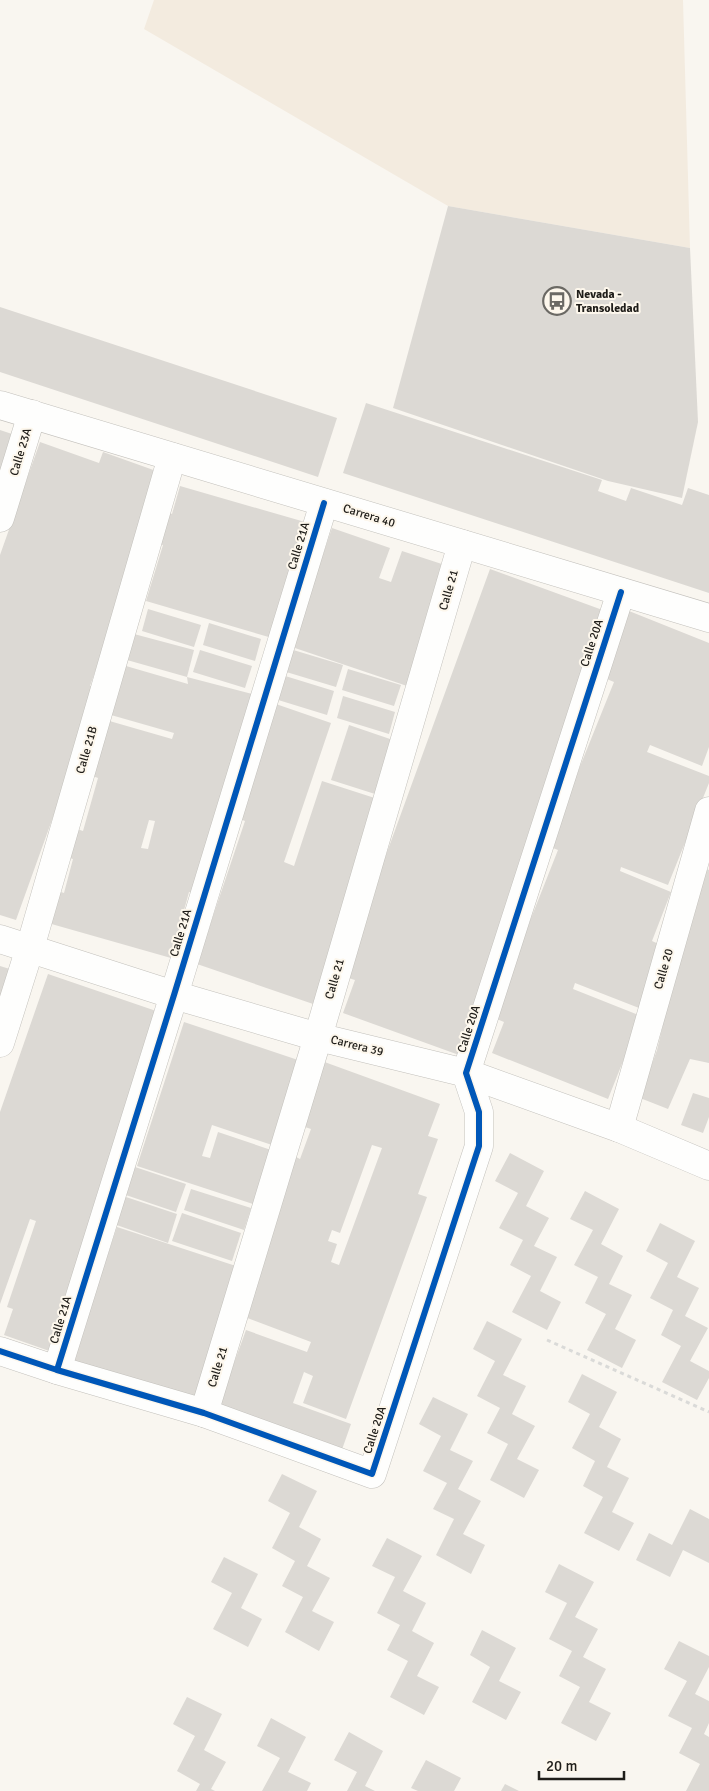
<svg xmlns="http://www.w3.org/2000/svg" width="709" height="1791" viewBox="0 0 709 1791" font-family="Signika,sans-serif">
<rect width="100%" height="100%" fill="#f9f6f0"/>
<polygon fill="#f3ebdf" points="154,0 683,0 690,248 448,206 144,29"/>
<g fill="#dcd9d4" fill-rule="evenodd">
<polygon points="448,206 690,248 698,422 682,498 608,481 393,408"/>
<polygon points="0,307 337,418 318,477 0,372"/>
<polygon points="366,403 602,480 598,491 626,501 631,488 682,505 688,488 709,495 709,593 343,473"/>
<polygon points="0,430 18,436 0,490"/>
<polygon points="40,442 99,463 103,452 159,472 151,513 90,686 99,689 16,920 0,915 0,555"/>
<polygon points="180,486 305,522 272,638 146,601 163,545 155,543 164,511 172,514"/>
<polygon points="332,528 390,548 379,578 391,582 402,551 451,567 410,687 292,647"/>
<polygon points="490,569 608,612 459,1055 343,1013 355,980 342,976"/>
<polygon points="148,609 201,625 194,647 142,631"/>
<polygon points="629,611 709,643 709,747 702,766 650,745 647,752 709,776 709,783 668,885 621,867 620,871 671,892 652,941 663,946 639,1008 575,983 573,989 641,1016 608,1099 492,1053 504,1022 492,1017 558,850 548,846 614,682 602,677"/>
<polygon points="209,623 261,639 255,661 203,645"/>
<polygon points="134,634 194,650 187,677 127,660"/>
<polygon points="290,649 343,665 336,687 283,671"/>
<polygon points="200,650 252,666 245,688 193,672"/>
<path d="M126 666 188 684 187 677 256 695 198 895 189 892 171 958 48 923 58 891 64 893 73 859 69 858 77 829 83 831 98 778 90 775 106 720 172 739 174 733 111 715ZM149 820 155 821 148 849 141 848Z"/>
<polygon points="348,669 401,685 394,706 342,690"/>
<polygon points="282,675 334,691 327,715 275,699"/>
<polygon points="343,696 395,712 389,734 337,718"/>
<polygon points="273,703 331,723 284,862 294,866 322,781 384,801 316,1005 197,964 245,821 235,817"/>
<polygon points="349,725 393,740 375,794 331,780"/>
<polygon points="701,867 709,870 709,1063 690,1059 668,1109 640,1098 657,1050 663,1025 660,1023"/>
<polygon points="0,966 13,970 0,1009"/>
<polygon points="48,974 162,1013 55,1353 4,1335 13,1309 7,1307 36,1221 30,1219 0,1304 0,1112"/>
<polygon points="184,1022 298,1060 278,1147 212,1125 202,1156 210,1158 218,1132 280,1153 262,1207 137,1166"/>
<path d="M319 1060 440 1104 428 1136 438 1139 418 1194 427 1197 346 1419 303 1403 313 1376 304 1372 293 1403 351 1424 339 1458 216 1413 246 1330 307 1352 311 1342 242 1316 280 1211 275 1210 294 1156 300 1159 311 1129 296 1124ZM372 1145 382 1148 339 1265 331 1262 337 1244 328 1241 332 1230 340 1233Z"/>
<polygon points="693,1093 709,1098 709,1117 703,1133 681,1125"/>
<polygon points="510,1153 544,1171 526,1206 549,1218 534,1246 557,1257 540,1291 561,1302 547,1330 512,1312 531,1276 510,1265 523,1240 499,1228 518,1193 495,1181"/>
<polygon points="126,1164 186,1184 176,1212 117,1192"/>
<polygon points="191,1189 251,1208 244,1230 184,1210"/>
<polygon points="585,1191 619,1209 601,1244 623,1256 609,1284 632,1295 615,1329 636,1340 622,1368 587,1350 606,1314 585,1303 598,1277 574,1265 593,1230 570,1219"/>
<polygon points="117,1194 177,1214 168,1243 108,1222"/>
<polygon points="182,1213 241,1233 232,1261 172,1241"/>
<polygon points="660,1223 695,1241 677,1277 699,1288 685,1316 708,1328 690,1361 709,1371 709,1378 697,1400 662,1382 681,1346 661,1335 673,1310 650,1298 668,1263 646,1251"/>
<polygon points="117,1227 242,1268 197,1407 71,1365"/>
<polygon points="487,1321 522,1339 503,1375 526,1386 512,1414 535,1426 517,1459 539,1470 524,1498 490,1480 508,1444 487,1433 500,1408 477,1396 495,1361 473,1349"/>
<polygon points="582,1374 617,1392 599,1427 621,1439 607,1467 629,1478 612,1512 634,1523 619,1551 584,1533 603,1497 583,1486 595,1461 572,1448 590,1414 568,1402"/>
<polygon points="433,1397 468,1414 450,1450 473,1461 458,1489 481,1501 463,1534 485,1545 471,1574 436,1555 454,1519 433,1509 447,1483 423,1471 441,1436 419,1424"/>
<polygon points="282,1474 317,1491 299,1527 321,1539 307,1566 330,1578 312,1611 334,1622 319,1651 285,1632 303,1597 282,1586 295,1561 272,1548 290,1513 268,1501"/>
<polygon points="690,1509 709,1519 709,1563 683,1550 670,1577 636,1560 649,1533 672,1545"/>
<polygon points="387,1538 422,1556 403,1591 426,1603 412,1631 434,1643 417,1676 439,1687 424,1715 390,1697 408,1661 387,1650 400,1625 377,1613 395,1577 372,1566"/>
<polygon points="224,1557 258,1574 241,1608 262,1619 248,1647 213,1629 232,1593 211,1582"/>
<polygon points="559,1564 594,1582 575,1617 598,1629 583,1657 606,1669 589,1702 611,1713 596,1741 561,1723 580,1687 559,1676 572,1651 549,1639 567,1603 545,1592"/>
<polygon points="482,1630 516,1648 499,1681 521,1692 506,1720 472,1702 490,1667 470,1655"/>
<polygon points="679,1641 709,1656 709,1667 695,1694 709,1701 709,1723 704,1734 709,1737 709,1791 686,1791 700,1764 679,1753 692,1728 668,1716 687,1681 664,1669"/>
<polygon points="187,1697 222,1714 204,1750 226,1762 211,1789 215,1791 196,1791 200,1784 177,1771 195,1736 173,1724"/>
<polygon points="271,1718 306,1737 288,1772 311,1783 307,1791 262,1791 280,1758 257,1746"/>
<polygon points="349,1732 383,1751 365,1786 375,1791 347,1791 357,1772 334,1760"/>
<polygon points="426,1760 461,1778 454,1791 418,1791 411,1788"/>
<polygon points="505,1784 519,1791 501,1791"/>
</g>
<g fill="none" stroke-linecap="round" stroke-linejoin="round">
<defs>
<g id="street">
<polyline points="0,518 32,414"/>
<polyline points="0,939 174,995 318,1037 466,1073 619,1128 709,1166"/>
<polyline points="0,1043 30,948 172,457"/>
<polyline points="619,1128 709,811"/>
<polyline points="0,1351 57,1370 204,1413 372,1474 479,1146 479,1112 466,1073 621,592"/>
<polyline points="57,1370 174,995 324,503"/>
<polyline points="204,1413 318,1037 462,544"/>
</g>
<polyline id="secondary" points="0,405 709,618"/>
</defs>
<use href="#street" stroke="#c3c1bc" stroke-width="29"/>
<use href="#secondary" stroke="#c3c1bc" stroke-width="29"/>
<polyline stroke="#dadad8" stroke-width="3" stroke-dasharray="4 4" stroke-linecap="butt" points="547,1340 709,1412"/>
<use href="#street" stroke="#fefefd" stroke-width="28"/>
<use href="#secondary" stroke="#fefefd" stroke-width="28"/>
<defs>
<g id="cycleway">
<polyline points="0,1351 57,1370 204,1413 372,1474 479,1146 479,1112 466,1073 621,592"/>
<polyline points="57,1370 174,995 324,503"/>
</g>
</defs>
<use href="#cycleway" stroke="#fdf7ec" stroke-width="9"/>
<use href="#cycleway" stroke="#0057b8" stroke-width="6"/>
</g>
<defs>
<symbol id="bus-ring" viewBox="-11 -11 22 22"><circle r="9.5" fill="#fdf7ec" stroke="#6b6964" stroke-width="1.5"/><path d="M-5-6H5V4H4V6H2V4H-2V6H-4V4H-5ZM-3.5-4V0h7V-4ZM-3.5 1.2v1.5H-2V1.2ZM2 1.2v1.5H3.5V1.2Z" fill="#6b6964"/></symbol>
</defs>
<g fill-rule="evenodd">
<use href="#bus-ring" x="541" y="285" width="32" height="32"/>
</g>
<g text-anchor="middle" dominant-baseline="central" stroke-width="4" stroke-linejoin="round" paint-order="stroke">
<g font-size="12" font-weight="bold" fill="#1f1d19" stroke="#fdf7ec" text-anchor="start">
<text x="576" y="294">Nevada -<tspan x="576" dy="14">Transoledad</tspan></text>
</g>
<g font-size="12" fill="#1f1d19" stroke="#fdf7ec">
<text transform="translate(21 452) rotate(-73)">Calle 23A</text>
<text transform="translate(369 516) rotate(17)">Carrera 40</text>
<text transform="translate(299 546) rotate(-73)">Calle 21A</text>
<text transform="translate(449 590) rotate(-74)">Calle 21</text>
<text transform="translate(592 643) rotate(-72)">Calle 20A</text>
<text transform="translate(87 750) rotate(-74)">Calle 21B</text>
<text transform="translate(181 933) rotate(-73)">Calle 21A</text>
<text transform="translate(664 969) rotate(-74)">Calle 20</text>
<text transform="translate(335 979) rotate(-74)">Calle 21</text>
<text transform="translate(469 1029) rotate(-72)">Calle 20A</text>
<text transform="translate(357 1046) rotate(14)">Carrera 39</text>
<text transform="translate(61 1320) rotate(-73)">Calle 21A</text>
<text transform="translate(218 1367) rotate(-73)">Calle 21</text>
<text transform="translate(375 1430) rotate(-72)">Calle 20A</text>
</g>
</g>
<path d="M539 1771v8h85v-8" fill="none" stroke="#1f1d19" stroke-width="2.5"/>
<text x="546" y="1771" font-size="15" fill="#1f1d19" stroke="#fdf7ec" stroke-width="4" paint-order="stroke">20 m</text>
</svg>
